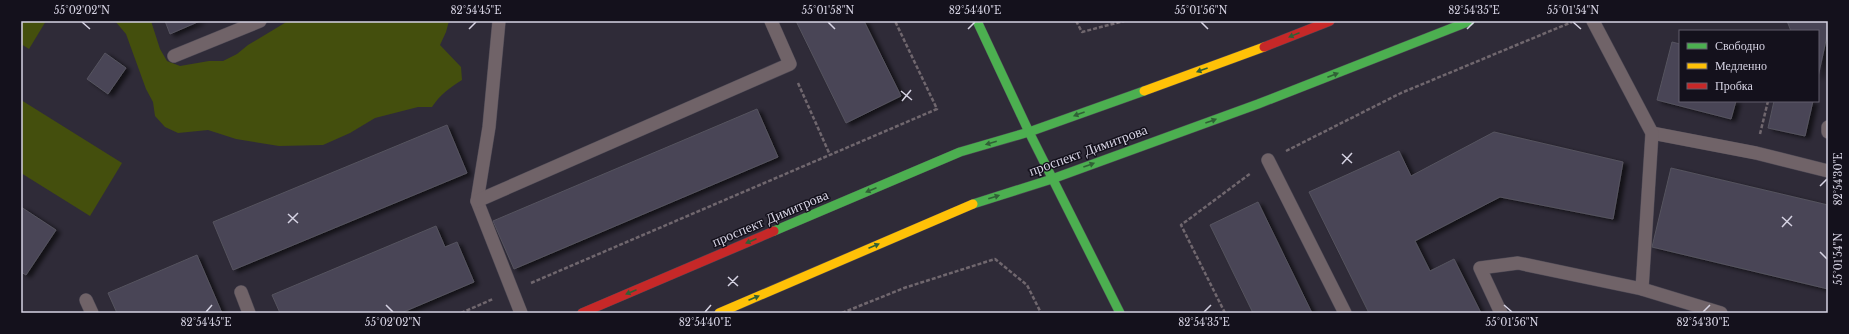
<svg xmlns="http://www.w3.org/2000/svg" width="1849" height="334" viewBox="0 0 1849 334" font-family="'Libre Baskerville',serif">
<defs>
<filter id="shadow"><feDropShadow dx="4.5" dy="2.5" stdDeviation="2" flood-color="#0009"/></filter>
</defs>
<rect width="100%" height="100%" fill="#2f2b38"/>
<g fill="#444f0d">
<polygon points="21,21 46,21 29,49 21,44"/>
<path d="M115 21H151L160 49 167 61 180 66 209 61H223L237 54 248 45 288 21H449L446 32 440 45 461 67 462 80C449 88 440 95 432 107H418L375 118 350 133 323 145 279 146 236 139 208 130 178 133 165 127 155 116 153 102 146 89 126 34Z"/>
<polygon points="21,100 122,163 90,216 21,173"/>
</g>
<g fill="#484457" stroke="#56545f" filter="url(#shadow)">
<polygon points="165,21 200,21 170,34"/>
<polygon points="796,21 864,21 901,96 846,123"/>
<polygon points="1787,21 1828,21 1828,31 1818,77 1818,31 1791,31"/>
<polygon points="1672,42 1680,44 1680,101 1736,101 1731,119 1657,100"/>
<polygon points="105,53 126,68 108,94 87,79"/>
<polygon points="1774,101 1813,101 1805,136 1768,128"/>
<polygon points="757,109 778,157 514,269 493,221"/>
<polygon points="447,125 467,173 233,270 213,222"/>
<polygon points="1494,132 1623,162 1613,219 1500,197 1415,241 1430,271 1454,259 1481,313 1369,313 1309,192 1399,151 1411,176"/>
<polygon points="1671,168 1828,205 1828,289 1652,247"/>
<polygon points="1258,202 1312,313 1253,313 1210,225"/>
<polygon points="21,207 56,230 26,275 21,272"/>
<polygon points="436,226 445,247 457,242 474,282 401,313 280,313 272,295"/>
<polygon points="197,255 222,313 117,313 108,293"/>
</g>
<g fill="none" stroke-linecap="round" stroke-linejoin="round">
<defs>
<g id="lane">
<polyline points="499,21 489,127 477,201 521,313"/>
<polyline points="174,56 260,21"/>
<polyline points="1828,127 1828,132"/>
<polyline points="1652,133 1756,153 1828,171"/>
<polyline points="1268,160 1345,313"/>
<polyline points="477,201 790,64 771,21"/>
<polyline points="1642,289 1721,313"/>
<polyline points="241,292 249,313"/>
<polyline points="86,300 92,313"/>
<polyline points="1501,313 1480,268 1518,263 1642,289 1652,133 1593,21"/>
</g>
<g id="fast">
<polyline points="977,21 1029,132 1120,313"/>
<polyline points="973,204 1052,179 1258,104 1470,21"/>
<polyline points="774,231 960,152 1029,132 1144,91"/>
</g>
<g id="slow">
<polyline points="1144,91 1264,47"/>
<polyline points="719,313 973,204"/>
</g>
<g id="jam">
<polyline points="1264,47 1330,21"/>
<polyline points="582,313 774,231"/>
</g>
</defs>
<use href="#lane" stroke="#4b4753" stroke-width="14"/>
<use href="#fast" stroke="#4b4753" stroke-width="10"/>
<use href="#slow" stroke="#4b4753" stroke-width="10"/>
<use href="#jam" stroke="#4b4753" stroke-width="10"/>
<g stroke="#70676e" stroke-width="2.5" stroke-dasharray="4 2" stroke-linecap="butt">
<polyline points="1076,21 1082,32 1124,21"/>
<polyline points="798,83 830,155"/>
<polyline points="1760,134 1768,101"/>
<polyline points="1286,151 1401,93 1572,22"/>
<polyline points="531,283 937,109 895,21"/>
<polyline points="461,313 493,299"/>
<polyline points="842,313 904,288 995,259 1027,285 1041,313"/>
<polyline points="1225,313 1181,225 1251,173"/>
</g>
<use href="#lane" stroke="#706368" stroke-width="13"/>
<use href="#fast" stroke="#4caf50" stroke-width="9"/>
<use href="#slow" stroke="#ffc107" stroke-width="9"/>
<use href="#jam" stroke="#c62828" stroke-width="9"/>
</g>
<defs><path id="oneway-solid" d="M-6-.8H1V-3.2L6.5 0L1 3.2V.8H-6Z"/></defs>
<g fill="#306036">
<use href="#oneway-solid" transform="translate(1294 35) rotate(158)"/>
<use href="#oneway-solid" transform="translate(1202 70) rotate(160)"/>
<use href="#oneway-solid" transform="translate(1333 75) rotate(-21)"/>
<use href="#oneway-solid" transform="translate(1079 114) rotate(160)"/>
<use href="#oneway-solid" transform="translate(1211 121) rotate(-20)"/>
<use href="#oneway-solid" transform="translate(991 143) rotate(164)"/>
<use href="#oneway-solid" transform="translate(1089 165) rotate(-20)"/>
<use href="#oneway-solid" transform="translate(871 190) rotate(157)"/>
<use href="#oneway-solid" transform="translate(994 197) rotate(-17)"/>
<use href="#oneway-solid" transform="translate(751 241) rotate(157)"/>
<use href="#oneway-solid" transform="translate(874 246) rotate(-23)"/>
<use href="#oneway-solid" transform="translate(631 292) rotate(157)"/>
<use href="#oneway-solid" transform="translate(754 298) rotate(-23)"/>
</g>
<path fill="none" stroke="#d6d3e3" stroke-width="1.5" d="M82 22 90 29M828 22 835 29M1201 22 1208 29M1573 22 1581 29M469 29 476 22M968 29 975 22M1467 29 1474 22M901 91 912 100M902 101 911 90M1342 154 1352 163M1342 164 1352 153M1820 186 1827 179M288 214 298 223M1782 217 1792 226M288 223 298 213M1782 227 1792 216M1820 252 1827 259M728 277 738 286M728 286 738 276M386 305 393 312M1504 305 1512 312M206 312 212 305M705 312 711 305M1204 312 1211 305M1703 312 1710 305"/>
<g text-anchor="middle" dominant-baseline="central" stroke-width="3" stroke-linejoin="round" paint-order="stroke">
<g font-size="14" fill="#d6d3e3" stroke="#14111c">
<text transform="translate(1088 150) rotate(-20)">проспект Димитрова</text>
<text transform="translate(770 218) rotate(-23)">проспект Димитрова</text>
</g>
</g>
<rect width="1849" height="334" fill="none" stroke="#14111c" stroke-width="44"/>
<rect x="1679" y="30" width="140" height="72" fill="#14111c" stroke="#625f6c"/>
<rect x="1687" y="43" width="20" height="6" fill="#4caf50" stroke="#625f6c"/>
<text x="1715" y="50" font-size="12" fill="#d6d3e3">Свободно</text>
<rect x="1687" y="63" width="20" height="6" fill="#ffc107" stroke="#625f6c"/>
<text x="1715" y="70" font-size="12" fill="#d6d3e3">Медленно</text>
<rect x="1687" y="83" width="20" height="6" fill="#c62828" stroke="#625f6c"/>
<text x="1715" y="90" font-size="12" fill="#d6d3e3">Пробка</text>
<rect x="22" y="22" width="1805" height="290" fill="none" stroke="#d6d3e3" stroke-width="1.5"/>
<g font-size="10" text-anchor="middle" fill="#d6d3e3">
<text x="82" y="14">55°02'02"N</text>
<text x="476" y="14">82°54'45"E</text>
<text x="828" y="14">55°01'58"N</text>
<text x="975" y="14">82°54'40"E</text>
<text x="1201" y="14">55°01'56"N</text>
<text x="1474" y="14">82°54'35"E</text>
<text x="1573" y="14">55°01'54"N</text>
<text transform="translate(1838 179) rotate(-90)" y="4">82°54'30"E</text>
<text transform="translate(1838 259) rotate(-90)" y="4">55°01'54"N</text>
<text x="206" y="326">82°54'45"E</text>
<text x="393" y="326">55°02'02"N</text>
<text x="705" y="326">82°54'40"E</text>
<text x="1204" y="326">82°54'35"E</text>
<text x="1512" y="326">55°01'56"N</text>
<text x="1703" y="326">82°54'30"E</text>
</g>
</svg>
